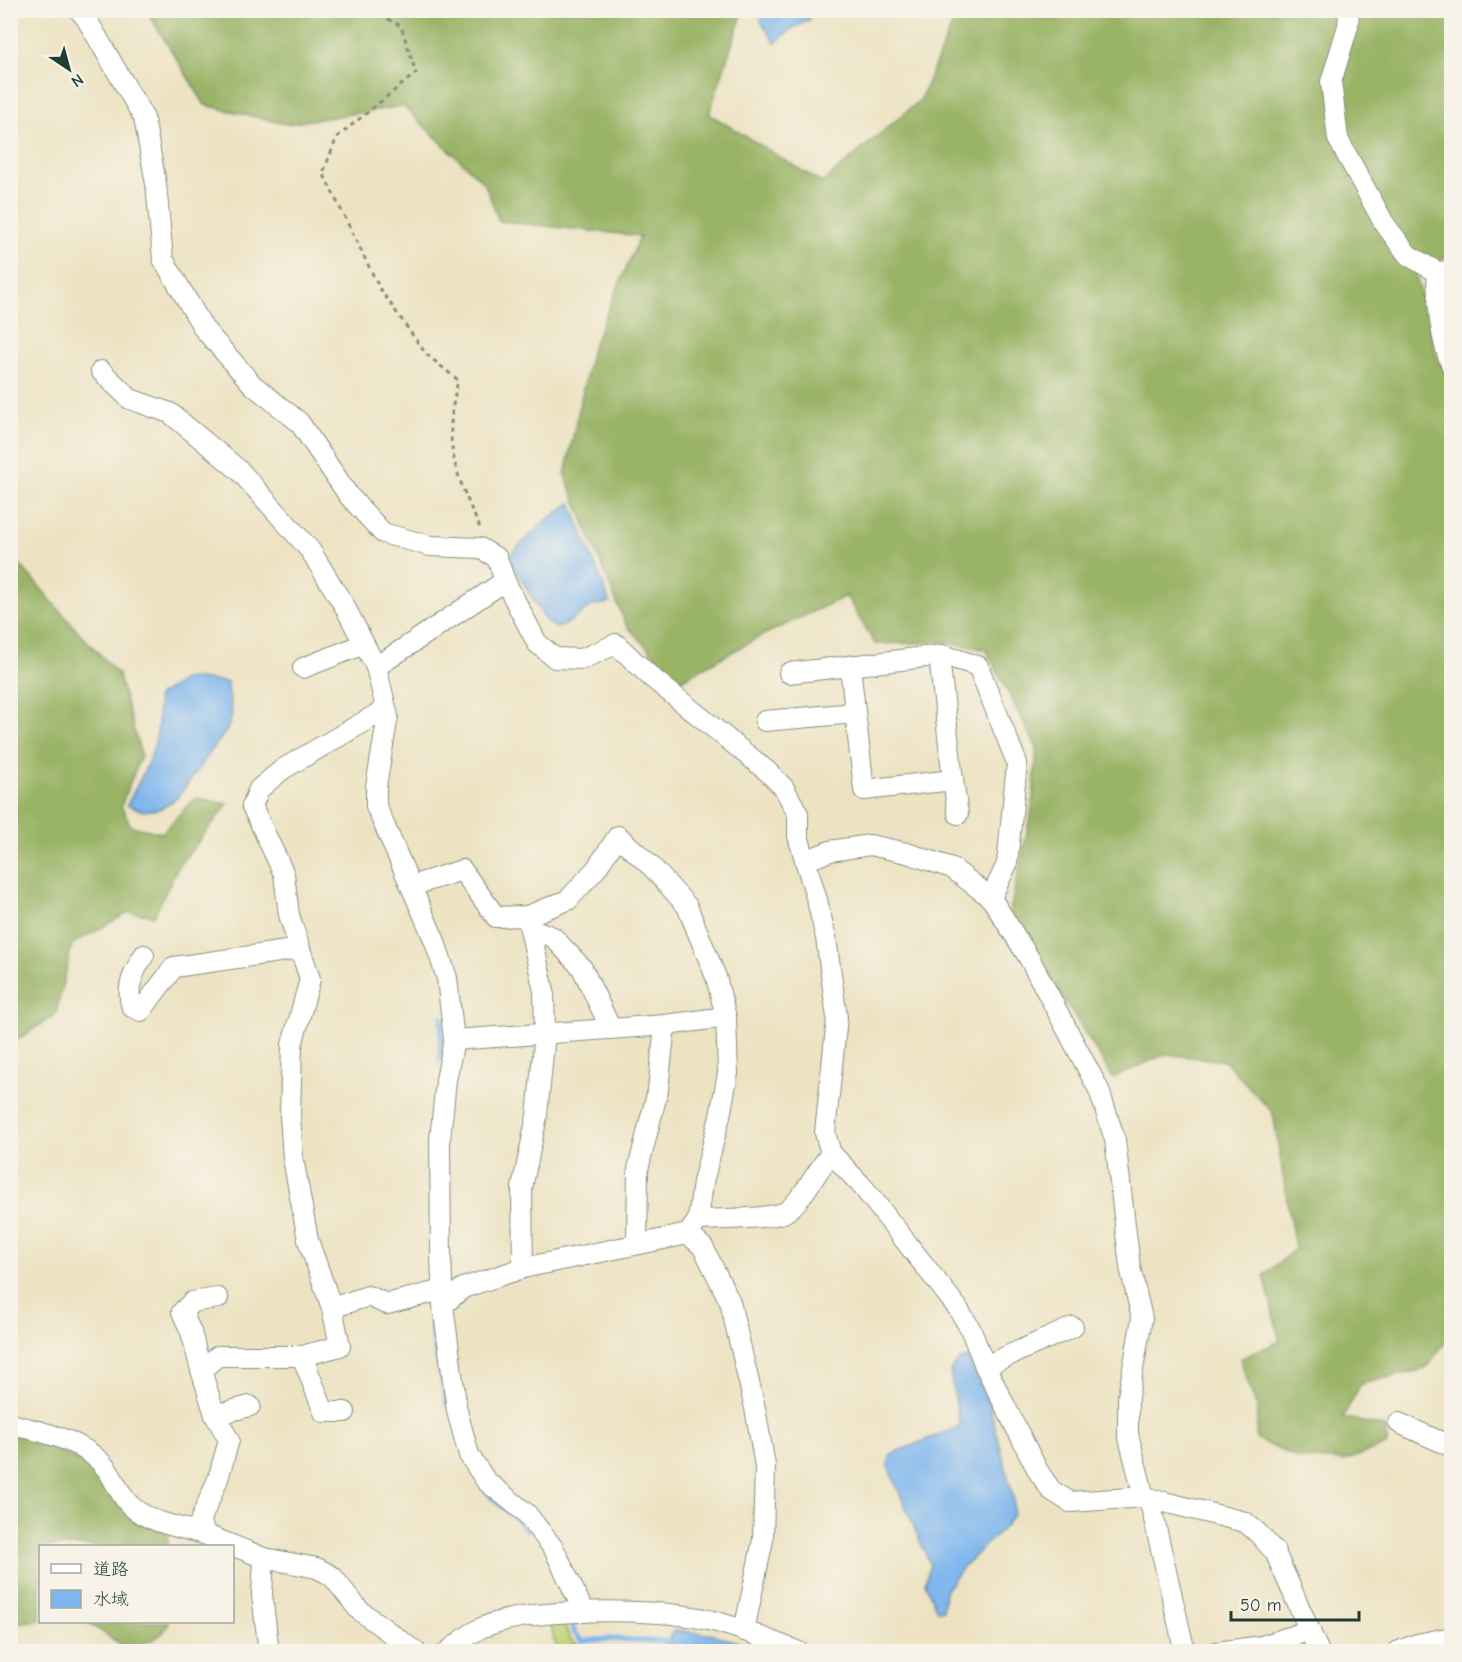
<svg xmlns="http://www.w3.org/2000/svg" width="1462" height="1662" viewBox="0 0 1462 1662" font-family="'Comic Neue','Klee One',sans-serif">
<rect width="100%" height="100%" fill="#f7f3e8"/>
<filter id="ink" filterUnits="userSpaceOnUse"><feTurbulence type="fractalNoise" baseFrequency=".0167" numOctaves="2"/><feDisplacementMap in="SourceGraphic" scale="12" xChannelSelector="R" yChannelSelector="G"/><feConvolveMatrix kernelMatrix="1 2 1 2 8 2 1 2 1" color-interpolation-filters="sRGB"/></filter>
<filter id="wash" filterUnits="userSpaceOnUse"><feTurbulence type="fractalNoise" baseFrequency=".008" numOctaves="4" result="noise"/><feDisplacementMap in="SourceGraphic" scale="24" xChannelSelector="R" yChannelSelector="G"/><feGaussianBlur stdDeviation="1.35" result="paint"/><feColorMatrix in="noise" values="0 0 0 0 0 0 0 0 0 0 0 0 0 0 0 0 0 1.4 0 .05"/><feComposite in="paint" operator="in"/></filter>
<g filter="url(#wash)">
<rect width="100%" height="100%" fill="#ede3c3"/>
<path fill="#c3d274" stroke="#718854" stroke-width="1.5" d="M551 1621 564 1622C566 1629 568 1638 575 1643 588 1651 622 1650 638 1651H560L554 1641Z"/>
<g fill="#9ab466" stroke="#5c784d" stroke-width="1.5">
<polygon points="153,10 743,11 709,114 822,183 920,100 958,11 1451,11 1451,256 1447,256 1416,275 1438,361 1452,377 1452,1333 1425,1369 1361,1384 1343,1417 1387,1428 1387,1445 1344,1461 1298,1458 1256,1439 1258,1411 1240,1359 1280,1341 1264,1275 1295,1249 1273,1113 1225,1061 1165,1054 1113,1078 1010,912 1032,808 1037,748 986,650 948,642 875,644 846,596 761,636 679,681 626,625 565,475 592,348 640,236 499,221 485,184 403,106 286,124 205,105 148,13"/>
<polygon points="10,553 74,627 118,674 141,755 121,806 131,826 162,833 195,798 228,804 178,867 154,916 129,912 72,944 56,1014 11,1044"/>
<polygon points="10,1434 42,1442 89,1466 131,1519 167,1533 168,1546 40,1546 40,1620 16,1623 10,1616"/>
<path d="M87 1622H169C164 1640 141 1644 125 1647Z"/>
</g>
<g fill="#7eb6ee" stroke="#4e7a91" stroke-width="1.5">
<polygon points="762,11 810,11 809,20 791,29 775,43 761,21"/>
<polygon points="571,503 610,603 593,605 565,625 556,628 546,621 508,557 545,521"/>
<path d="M187 678 227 682 232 714 227 730 177 798 160 809 143 811 127 805C147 766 163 743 157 697Z"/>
<polygon points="968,1358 988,1400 1014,1500 1013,1515 1006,1525 963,1567 945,1591 943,1610 937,1610 925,1583 930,1564 888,1466 891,1454 960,1426 950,1371 960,1360"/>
<polygon points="675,1630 714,1635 767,1651 681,1652 667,1646 668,1641"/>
</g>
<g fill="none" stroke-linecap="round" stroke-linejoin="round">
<g stroke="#7eb6ee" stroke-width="5">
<polyline points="440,1062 442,1017"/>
<polyline points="433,1296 432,1331 447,1405"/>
<path d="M486 1491C498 1506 515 1515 527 1530"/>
<polyline points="561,1586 569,1608"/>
<polyline points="572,1617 574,1632 582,1641 612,1639 675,1642"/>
</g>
</g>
</g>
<g filter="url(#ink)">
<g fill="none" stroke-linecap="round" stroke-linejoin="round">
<defs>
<g id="street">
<polyline points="79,10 86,18 144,118 156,184 163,259 204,329 253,385 299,422 349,496 383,533 430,546 480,548 497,558 505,581"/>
<polyline points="1349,10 1348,26 1331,82 1338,139 1384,223 1408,255 1437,272 1452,271"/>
<path d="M1437 272C1438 304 1439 336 1452 366"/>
<polyline points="101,371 130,399 170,413 240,471 310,550 345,607 376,667 388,716 376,786 376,806 434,939 447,978 454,1040 446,1080 440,1140 441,1256 443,1305 457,1411 469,1455 486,1481 526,1513 554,1549 584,1612"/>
<polyline points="850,666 864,790 953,780 939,656"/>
<polyline points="376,667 505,581 537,643 555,658 582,659 616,644 651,677 767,771 784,788 798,814 798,836 817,900 826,938 837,1018 825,1133 831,1153 863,1187 957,1307 970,1328 985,1366 1038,1471 1051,1490 1070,1502 1144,1497 1245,1522 1259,1534 1275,1552 1319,1652"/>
<polyline points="303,668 364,644"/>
<polyline points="789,673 943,655 978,666 1017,763 1007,864 991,898"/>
<polyline points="765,721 855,713"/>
<polyline points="953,780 958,814"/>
<polyline points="805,861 830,851 870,845 907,853 952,868 991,898 1029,958 1099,1090 1115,1140 1130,1267 1142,1318 1128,1397 1128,1434 1144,1497"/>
<polyline points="411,886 462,870 496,917 527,916 568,900 596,869 618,836 651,866 687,906 716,977 726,1017 728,1073 720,1116 703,1182 698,1220 688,1234"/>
<polyline points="530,928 553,937 582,968 611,1029"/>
<path d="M144 955C134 971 125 988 132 1007L141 1011 174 967 300 949"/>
<polyline points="454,1040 665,1025 726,1017"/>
<path d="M698 1220C715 1219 773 1219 785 1212 800 1204 819 1168 831 1153"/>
<polyline points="637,1243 638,1169 658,1090 665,1025"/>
<polyline points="523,1268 522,1188 537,1116 545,1033 544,991 527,916"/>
<polyline points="443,1305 463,1288 523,1268 688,1234 703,1247 730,1302 755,1408 765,1466 763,1540 744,1631"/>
<polyline points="332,1308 308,1240 293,1158 290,1115 292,1045 310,979 289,915 284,874 252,806 259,789 283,769 386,709"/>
<polyline points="302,1356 324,1412 345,1412"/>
<polyline points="985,1366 1073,1327"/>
<polyline points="201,1370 191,1332 182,1312 192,1302 218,1298"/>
<polyline points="215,1415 250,1406"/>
<polyline points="1399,1423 1452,1447"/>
<path d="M10 1424C43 1432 84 1440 106 1468 115 1480 120 1496 131 1506 149 1523 181 1527 204 1534"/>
<polyline points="1149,1498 1185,1652"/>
<polyline points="264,1558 262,1595 269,1652"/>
<polyline points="416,1652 359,1610 332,1576 317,1568 264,1558 204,1534 201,1519 218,1479 229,1440 215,1415 201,1370 218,1356 302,1356 340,1346 332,1308 368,1296 387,1304 442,1290"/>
<path d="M447 1652C458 1644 469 1634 481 1628 527 1607 654 1608 704 1619 737 1626 768 1640 799 1652"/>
<polyline points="1217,1652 1262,1646 1310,1630"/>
<polyline points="1397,1652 1417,1644 1452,1637"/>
</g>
</defs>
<use href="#street" stroke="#86907c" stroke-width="22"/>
<path stroke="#86907c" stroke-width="3" stroke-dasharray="4.5 4.5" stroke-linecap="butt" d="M372 10 401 26 416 73 337 137 323 173 380 289 426 354 458 380C454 398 450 417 451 436 452 468 468 502 481 530"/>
<use href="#street" stroke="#fff" stroke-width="20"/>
</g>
</g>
<rect width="1462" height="1662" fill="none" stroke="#f7f3e8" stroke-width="36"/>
<rect x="39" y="1545" width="195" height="78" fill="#f7f3e8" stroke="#a1aaa0" stroke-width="1.5"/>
<rect x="51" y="1564" width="30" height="9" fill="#ffffff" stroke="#a1aaa0" stroke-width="1.5"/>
<text x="93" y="1575" font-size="18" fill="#1f3d34">道路</text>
<rect x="51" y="1590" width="30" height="18" fill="#7eb6ee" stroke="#a1aaa0" stroke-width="1.5"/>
<text x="93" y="1605" font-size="18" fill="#1f3d34">水域</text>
<g transform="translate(69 69) rotate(144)" stroke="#f7f3e8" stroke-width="4.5" paint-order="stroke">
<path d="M0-4.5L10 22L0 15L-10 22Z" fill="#1f3d34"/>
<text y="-9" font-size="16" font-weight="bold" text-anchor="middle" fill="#1f3d34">N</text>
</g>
<path d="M1231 1611v9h128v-9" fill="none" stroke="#1f3d34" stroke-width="3"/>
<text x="1240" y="1611" font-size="18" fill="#1f3d34" stroke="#f7f3e8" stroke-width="4.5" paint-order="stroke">50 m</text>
</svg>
